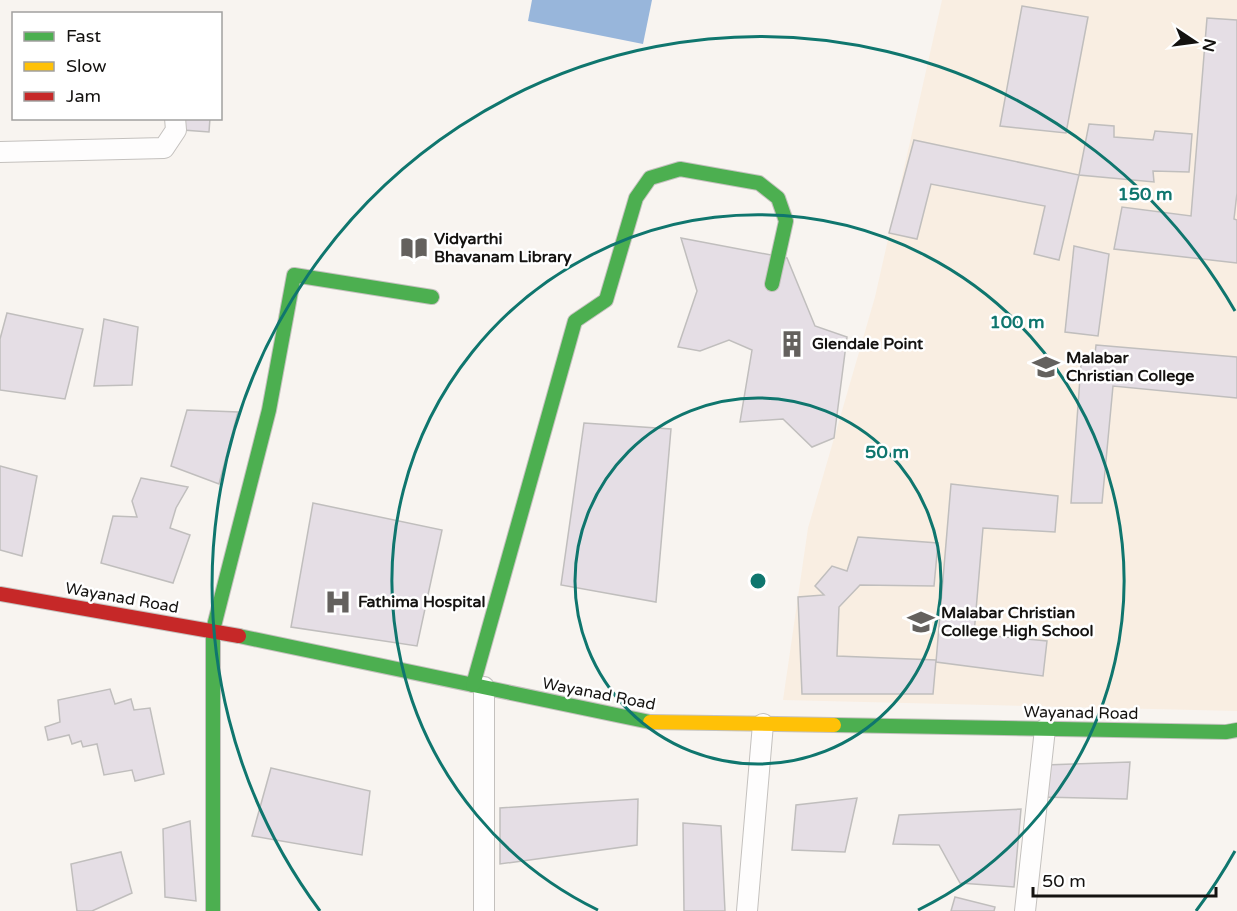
<svg xmlns="http://www.w3.org/2000/svg" width="1237" height="911" viewBox="0 0 1237 911" font-family="'Varela Round',sans-serif">
<rect width="100%" height="100%" fill="#f8f4f0"/>
<polygon fill="#f9eee2" points="942,0 1237,0 1237,711 783,700 808,528 875,297"/>
<polygon fill="#98b6db" points="532,0 652,0 643,44 528,21"/>
<g fill="#e5dee5" stroke="#c0bebd" stroke-width="1.5">
<polygon points="1022,6 1088,17 1066,133 1000,126"/>
<polygon points="1207,18 1237,20 1237,193 1234,219 1237,220 1237,263 1114,249 1122,207 1191,216"/>
<polygon points="184,118 210,118 209,132 183,130"/>
<polygon points="1089,124 1114,126 1114,137 1153,140 1155,131 1192,134 1189,172 1153,171 1154,182 1079,175"/>
<polygon points="914,140 1079,175 1059,260 1034,254 1045,206 931,184 917,239 889,233"/>
<polygon points="681,238 787,258 815,326 847,337 834,438 812,447 783,419 740,422 752,350 729,340 700,351 678,347 697,291"/>
<polygon points="1074,246 1109,254 1098,336 1065,332"/>
<polygon points="7,313 83,329 65,399 0,390 0,339"/>
<polygon points="104,319 138,327 132,385 94,386"/>
<polygon points="1096,345 1237,357 1237,398 1113,386 1102,503 1071,503 1081,364 1094,364"/>
<polygon points="187,410 238,412 219,484 171,466"/>
<polygon points="584,423 671,429 656,602 561,585"/>
<polygon points="0,466 37,476 22,556 0,550"/>
<polygon points="141,478 188,487 176,508 170,528 190,535 173,583 101,563 113,516 137,517 132,501"/>
<polygon points="951,484 1058,496 1055,532 983,528 974,634 1047,641 1043,676 936,662"/>
<polygon points="313,503 442,530 417,646 291,627"/>
<polygon points="858,537 938,543 934,586 860,585 839,607 837,656 936,660 933,694 802,694 798,597 824,595 815,586 832,566 847,571"/>
<polygon points="110,689 115,704 131,699 134,710 150,708 164,774 135,781 132,770 104,775 97,744 83,747 81,741 72,744 69,735 48,740 45,727 60,722 58,700"/>
<polygon points="1130,762 1127,799 1041,797 1045,765"/>
<polygon points="271,768 370,791 362,855 252,836"/>
<polygon points="857,798 845,852 792,850 796,805"/>
<polygon points="638,799 637,845 500,864 500,808"/>
<polygon points="1021,809 1014,887 960,883 939,845 893,844 899,815"/>
<polygon points="190,821 196,901 165,897 163,829"/>
<polygon points="683,823 721,826 725,911 684,911"/>
<polygon points="121,852 132,893 92,911 77,911 71,864"/>
<polygon points="955,897 995,907 994,911 951,911"/>
</g>
<g fill="none" stroke-linecap="round" stroke-linejoin="round">
<defs>
<g id="street">
<polyline points="0,152 164,148 176,130 175,118"/>
<polyline points="484,911 484,687"/>
<polyline points="747,911 763,724"/>
<polyline points="1025,911 1045,729"/>
</g>
<g id="fast">
<polyline points="239,636 650,722"/>
<polyline points="473,685 575,321 606,300 636,198 650,178 680,169 759,183 778,198 786,221 772,284"/>
<polyline points="834,725 1226,732 1237,730"/>
<polyline points="213,911 213,630 269,410 294,275 432,297"/>
</g>
<polyline id="slow" points="650,722 834,725"/>
<polyline id="jam" points="0,594 239,636"/>
</defs>
<use href="#street" stroke="#c4c1be" stroke-width="22"/>
<use href="#fast" stroke="#c4c1be" stroke-width="16"/>
<use href="#slow" stroke="#c4c1be" stroke-width="16"/>
<use href="#jam" stroke="#c4c1be" stroke-width="16"/>
<use href="#street" stroke="#fefdfd" stroke-width="20"/>
<use href="#fast" stroke="#4caf50" stroke-width="14"/>
<use href="#slow" stroke="#ffc107" stroke-width="14"/>
<use href="#jam" stroke="#c62828" stroke-width="14"/>
</g>
<g fill="none" stroke="#0f766e" stroke-width="3">
<circle cx="758" cy="581" r="183"/>
<path d="M598 910A366 366 0 1 1 918 910"/>
<path d="M1235 851A548 548 0 0 1 1196 911M320 911A548 548 0 1 1 1235 311"/>
</g>
<defs>
<symbol id="library-bare" viewBox="-9 -9 18 18"><path d="M-6-4Q-3-5.5-.7-3.5V5Q-3 3-6 4ZM6-4Q3-5.5 .7-3.5V5Q3 3 6 4Z" fill="#64615e" stroke="#fff" stroke-width="2.5" paint-order="stroke"/></symbol>
<symbol id="building-bare" viewBox="-9 -9 18 18"><path d="M-4-6H4V6H1V3H-1V6H-4ZM-2.5-4.3h1.7v1.8h-1.7ZM.8-4.3h1.7v1.8H.8ZM-2.5-1h1.7V.8h-1.7ZM.8-1h1.7V.8H.8Z" fill="#64615e" stroke="#fff" stroke-width="2.5" paint-order="stroke"/></symbol>
<symbol id="university-bare" viewBox="-9 -9 18 18"><path d="M0-5L7-2L0 1L-7-2ZM-4 1L0 2.5L4 1V4Q0 6-4 4Z" fill="#64615e" stroke="#fff" stroke-width="2.5" paint-order="stroke"/></symbol>
<symbol id="hospital-bare" viewBox="-9 -9 18 18"><path d="M-5-5h3v3.5h4V-5h3V5h-3V1.5h-4V5h-3Z" fill="#64615e" stroke="#fff" stroke-width="2.5" paint-order="stroke"/></symbol>
<symbol id="school-bare" viewBox="-9 -9 18 18"><path d="M0-5L7-2L0 1L-7-2ZM-4 1L0 2.5L4 1V4Q0 6-4 4Z" fill="#64615e" stroke="#fff" stroke-width="2.5" paint-order="stroke"/></symbol>
</defs>
<g fill-rule="evenodd">
<use href="#library-bare" x="395" y="229" width="38" height="38"/>
<use href="#building-bare" x="773" y="325" width="38" height="38"/>
<use href="#university-bare" x="1027" y="348" width="38" height="38"/>
<use href="#hospital-bare" x="319" y="583" width="38" height="38"/>
<use href="#school-bare" x="902" y="603" width="38" height="38"/>
</g>
<g text-anchor="middle" dominant-baseline="central" stroke-width="5" stroke-linejoin="round" paint-order="stroke">
<g font-size="16" font-weight="bold" fill="#141210" stroke="#fff" text-anchor="start">
<text x="434" y="239">Vidyarthi<tspan x="434" dy="18">Bhavanam Library</tspan></text>
<text x="812" y="344">Glendale Point</text>
<text x="1066" y="358">Malabar<tspan x="1066" dy="18">Christian College</tspan></text>
<text x="358" y="602">Fathima Hospital</text>
<text x="941" y="613">Malabar Christian<tspan x="941" dy="18">College High School</tspan></text>
</g>
<g font-size="16" fill="#141210" stroke="#fff">
<text transform="translate(122 598) rotate(10)">Wayanad Road</text>
<text transform="translate(599 694) rotate(11)">Wayanad Road</text>
<text transform="translate(1081 713) rotate(1)">Wayanad Road</text>
</g>
</g>
<circle cx="758" cy="581" r="9" fill="#0f766e" stroke="#fff" stroke-width="3"/>
<g font-size="18" text-anchor="middle" font-weight="bold" fill="#0f766e" stroke="#fff" stroke-width="5" stroke-linejoin="round" paint-order="stroke">
<text x="1145" y="200">150 m</text>
<text x="1017" y="328">100 m</text>
<text x="887" y="458">50 m</text>
</g>
<rect x="12" y="12" width="210" height="108" fill="#ffffff" stroke="#a1a09f" stroke-width="1.5"/>
<rect x="24" y="32" width="30" height="9" fill="#4caf50" stroke="#a1a09f" stroke-width="1.5"/>
<text x="66" y="42" font-size="18" fill="#141210">Fast</text>
<rect x="24" y="62" width="30" height="9" fill="#ffc107" stroke="#a1a09f" stroke-width="1.5"/>
<text x="66" y="72" font-size="18" fill="#141210">Slow</text>
<rect x="24" y="92" width="30" height="9" fill="#c62828" stroke="#a1a09f" stroke-width="1.5"/>
<text x="66" y="102" font-size="18" fill="#141210">Jam</text>
<g transform="translate(1195 42) rotate(103)" stroke="#ffffff" stroke-width="4.5" paint-order="stroke">
<path d="M0-4.5L10 22L0 15L-10 22Z" fill="#141210"/>
<text y="-9" font-size="16" font-weight="bold" text-anchor="middle" fill="#141210">N</text>
</g>
<path d="M1033 887v9h183v-9" fill="none" stroke="#141210" stroke-width="3"/>
<text x="1042" y="887" font-size="18" fill="#141210" stroke="#ffffff" stroke-width="4.5" paint-order="stroke">50 m</text>
</svg>
